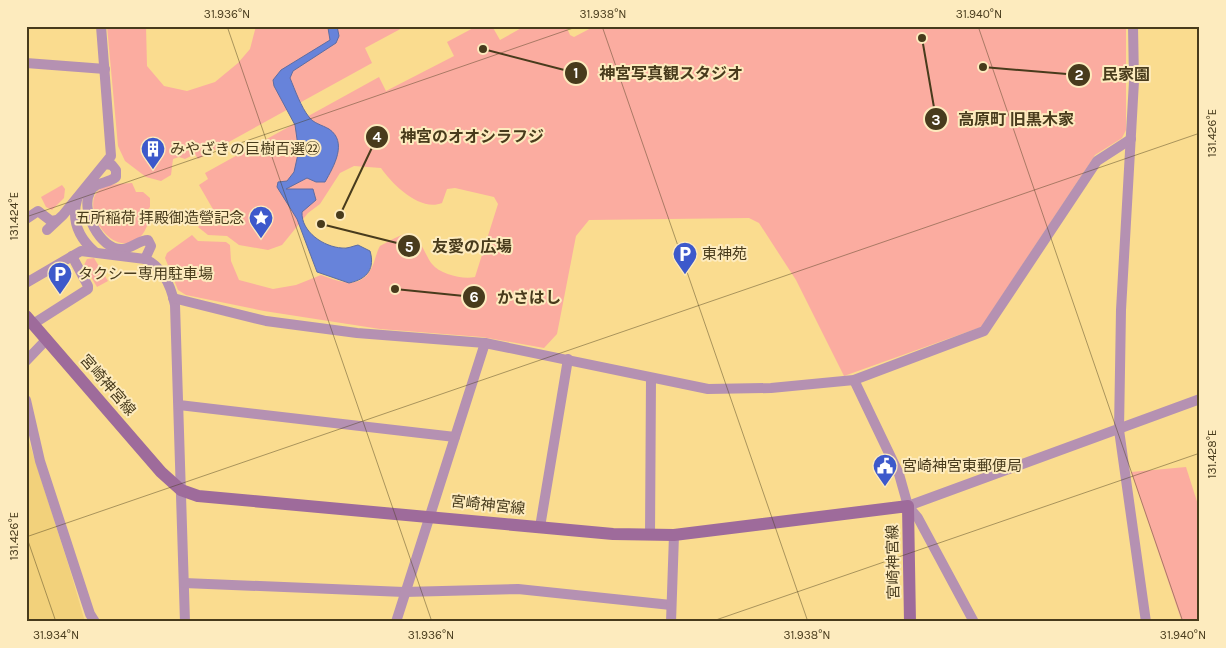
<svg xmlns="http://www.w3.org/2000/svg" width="1226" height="648" viewBox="0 0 1226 648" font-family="Karla,'Noto Sans JP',sans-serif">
<rect width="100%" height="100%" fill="#fadc8f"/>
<polygon fill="#f2d17b" points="26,432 70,570 85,622 26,622"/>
<g fill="#fbaca0">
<path d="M107 26H146L147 66 164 86 187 91 215 82 238 63 250 49 256 26C272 26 310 30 322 26H406L365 48 372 63 198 159 195 154 185 159 179 157 173 159 171 175 161 181 146 177 125 161 118 146Z"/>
<path d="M477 26H492L500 40 525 26H566L570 35 574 37 595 26H1126V130L1122 138 1095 155 981 327 844 376 796 280 759 223 749 218 589 220 576 236 557 334 544 348 482 337 380 329 264 311 186 295 178 290 165 258 167 253 192 235 198 241 226 242 230 245 231 261 239 280 273 289 296 285 321 275C338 281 359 291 371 269 375 262 376 253 380 246 388 242 400 234 408 234 421 236 425 256 432 264 440 274 463 280 475 277L498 204 494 197 455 188 447 189 442 203C420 212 392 184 381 168L354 166 340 173 320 204 308 213 282 245 268 250 239 245 227 236 208 235 198 227 214 211 199 185 208 179 205 173 379 77 386 91 454 56 447 42Z"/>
<path d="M132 183 136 192H143L150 198V207L145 213 149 223C146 227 145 232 141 236 112 263 81 207 98 191 106 183 122 184 132 183Z"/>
<polygon points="62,185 65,189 64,198 52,210 46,207 41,197"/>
<polygon points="94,258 108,281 97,287 84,265 87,259"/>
<polygon points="1186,467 1200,511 1200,622 1182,622 1131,472"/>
</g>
<path fill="#6783da" stroke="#5e6da1" d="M337 26 339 36 336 43 293 71 290 78C295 90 301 107 309 117 313 123 322 125 329 129 348 142 334 166 325 182H316L307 178 286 189H313L316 200 302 212C301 232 324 247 342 248 347 249 353 246 358 245L370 251C375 268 368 279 349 283L317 272 297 219 277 187 278 182 287 181 294 172 298 154 297 139 295 125 274 86 273 80 281 70 330 40 328 28Z"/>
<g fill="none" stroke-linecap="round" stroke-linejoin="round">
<g stroke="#b591b2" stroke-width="10">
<polyline points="1133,26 1134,81 1121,310 1119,430 1146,622"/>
<polyline points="26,63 105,69"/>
<path d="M105 164 112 165 116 170V177C107 184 96 181 90 192 80 210 100 250 122 249 131 249 139 240 148 240L151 246 145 259"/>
<path d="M77 200C71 221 79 238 95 252"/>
<polyline points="26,219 38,211 51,221 57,220"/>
<polyline points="47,230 63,215 111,156 101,26"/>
<path d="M26 283 81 251 145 259C163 267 171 286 175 305L185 622"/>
<polyline points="173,298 266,321 357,333 485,343 708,389 771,388 854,380 984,331 1097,161 1131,139"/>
<polyline points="33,324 88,289 88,286 72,256"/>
<polyline points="26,361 47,339"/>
<polyline points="854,380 899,474 908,506 918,518 974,622"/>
<polyline points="26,400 40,461 90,614 95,622"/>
<polyline points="179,405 455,437"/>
<polyline points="908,506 1200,399"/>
<polyline points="540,527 568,359"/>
<polyline points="650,535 651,379"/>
<polyline points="184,583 404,592 518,589 671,605"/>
<polyline points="396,622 485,343"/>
<polyline points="671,622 674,535"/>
</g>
<polyline stroke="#9e6b9b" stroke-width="12" points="26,316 161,472 181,490 198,496 613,534 674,535 908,506 910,622"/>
</g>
<path fill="none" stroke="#483b1c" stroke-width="1" stroke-opacity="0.45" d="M227 26 432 622M602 26 808 622M978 26 1183 622M26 217 579 26M26 535 56 622M26 537 1200 133M710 622 1200 453"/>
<defs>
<symbol id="building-pin" viewBox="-11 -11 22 30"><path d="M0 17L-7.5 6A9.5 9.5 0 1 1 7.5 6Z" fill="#3d59cb" stroke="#fdebbe"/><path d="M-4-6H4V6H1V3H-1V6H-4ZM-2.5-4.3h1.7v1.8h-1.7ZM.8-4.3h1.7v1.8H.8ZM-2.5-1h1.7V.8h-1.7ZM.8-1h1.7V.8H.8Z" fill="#fff"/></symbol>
<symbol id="sight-pin" viewBox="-11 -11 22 30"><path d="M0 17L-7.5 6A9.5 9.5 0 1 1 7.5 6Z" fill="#3d59cb" stroke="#fdebbe"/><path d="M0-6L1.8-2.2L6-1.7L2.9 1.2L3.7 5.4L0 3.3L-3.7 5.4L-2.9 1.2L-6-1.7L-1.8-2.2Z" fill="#fff"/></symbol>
<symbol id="parking-pin" viewBox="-11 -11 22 30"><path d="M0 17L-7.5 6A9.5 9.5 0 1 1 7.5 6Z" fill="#3d59cb" stroke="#fdebbe"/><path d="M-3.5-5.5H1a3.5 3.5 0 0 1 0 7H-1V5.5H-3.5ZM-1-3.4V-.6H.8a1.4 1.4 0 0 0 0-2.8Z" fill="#fff"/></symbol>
<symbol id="civic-pin" viewBox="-11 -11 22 30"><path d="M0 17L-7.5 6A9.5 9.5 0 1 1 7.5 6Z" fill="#3d59cb" stroke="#fdebbe"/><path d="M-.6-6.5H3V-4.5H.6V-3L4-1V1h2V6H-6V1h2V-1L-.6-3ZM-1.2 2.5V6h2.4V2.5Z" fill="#fff"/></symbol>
</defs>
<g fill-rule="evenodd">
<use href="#building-pin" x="139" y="135" width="28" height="38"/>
<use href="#sight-pin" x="247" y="204" width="28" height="38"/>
<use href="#parking-pin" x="671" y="240" width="28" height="38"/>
<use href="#parking-pin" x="46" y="260" width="28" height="38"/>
<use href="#civic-pin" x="871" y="452" width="28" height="38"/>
</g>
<g text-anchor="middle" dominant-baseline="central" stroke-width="4" stroke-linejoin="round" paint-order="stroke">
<g font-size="15" fill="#483b1c" stroke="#fdebbe" text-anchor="start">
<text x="170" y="149">みやざきの巨樹百選㉒</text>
<text x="244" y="218" text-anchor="end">五所稲荷 拝殿御造營記念</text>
<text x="702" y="254">東神苑</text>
<text x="78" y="274">タクシー専用駐車場</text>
<text x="902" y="466">宮崎神宮東郵便局</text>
</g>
<g font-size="15" fill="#483b1c" stroke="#fdebbe">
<text transform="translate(108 385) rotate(49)">宮崎神宮線</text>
<text transform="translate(488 505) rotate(6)">宮崎神宮線</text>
<text transform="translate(893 562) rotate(-91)">宮崎神宮線</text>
</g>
</g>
<path fill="none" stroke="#483b1c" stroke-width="2" d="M483 49L576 73M983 67L1079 75M922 38L936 119M340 215L377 137M321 224L409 246M395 289L474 297"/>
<g fill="#483b1c" stroke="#fdebbe" stroke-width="2">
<circle cx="483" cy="49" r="5"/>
<circle cx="983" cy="67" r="5"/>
<circle cx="922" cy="38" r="5"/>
<circle cx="340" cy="215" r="5"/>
<circle cx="321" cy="224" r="5"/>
<circle cx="395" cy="289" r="5"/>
<circle cx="576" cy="73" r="12"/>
<circle cx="1079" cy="75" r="12"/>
<circle cx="936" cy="119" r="12"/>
<circle cx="377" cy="137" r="12"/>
<circle cx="409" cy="246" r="12"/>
<circle cx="474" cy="297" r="12"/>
</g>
<g font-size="15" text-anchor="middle" font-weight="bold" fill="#fff">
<text x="576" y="78">1</text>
<text x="1079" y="80">2</text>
<text x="936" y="125">3</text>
<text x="377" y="142">4</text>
<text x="409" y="252">5</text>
<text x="474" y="302">6</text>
</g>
<g font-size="16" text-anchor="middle" font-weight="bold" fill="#483b1c" stroke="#fdebbe" stroke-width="4" stroke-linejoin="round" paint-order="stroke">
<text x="671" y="79">神宮写真観スタジオ</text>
<text x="1126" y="80">民家園</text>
<text x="1016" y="125">高原町 旧黒木家</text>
<text x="472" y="142">神宮のオオシラフジ</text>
<text x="472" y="252">友愛の広場</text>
<text x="529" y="303">かさはし</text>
</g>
<rect width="1226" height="648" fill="none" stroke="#fdebbe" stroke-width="55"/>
<rect x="28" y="28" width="1170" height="592" fill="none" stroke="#483b1c" stroke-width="2"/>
<g font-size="12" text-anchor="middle" fill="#483b1c">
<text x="227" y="18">31.936°N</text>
<text x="603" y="18">31.938°N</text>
<text x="979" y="18">31.940°N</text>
<text transform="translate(1212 133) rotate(-90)" y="4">131.426°E</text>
<text transform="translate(14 216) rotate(-90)" y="4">131.424°E</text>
<text transform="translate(1212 454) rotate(-90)" y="4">131.428°E</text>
<text transform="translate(14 536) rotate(-90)" y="4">131.426°E</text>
<text x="56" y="639">31.934°N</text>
<text x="431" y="639">31.936°N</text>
<text x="807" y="639">31.938°N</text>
<text x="1183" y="639">31.940°N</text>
</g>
</svg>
